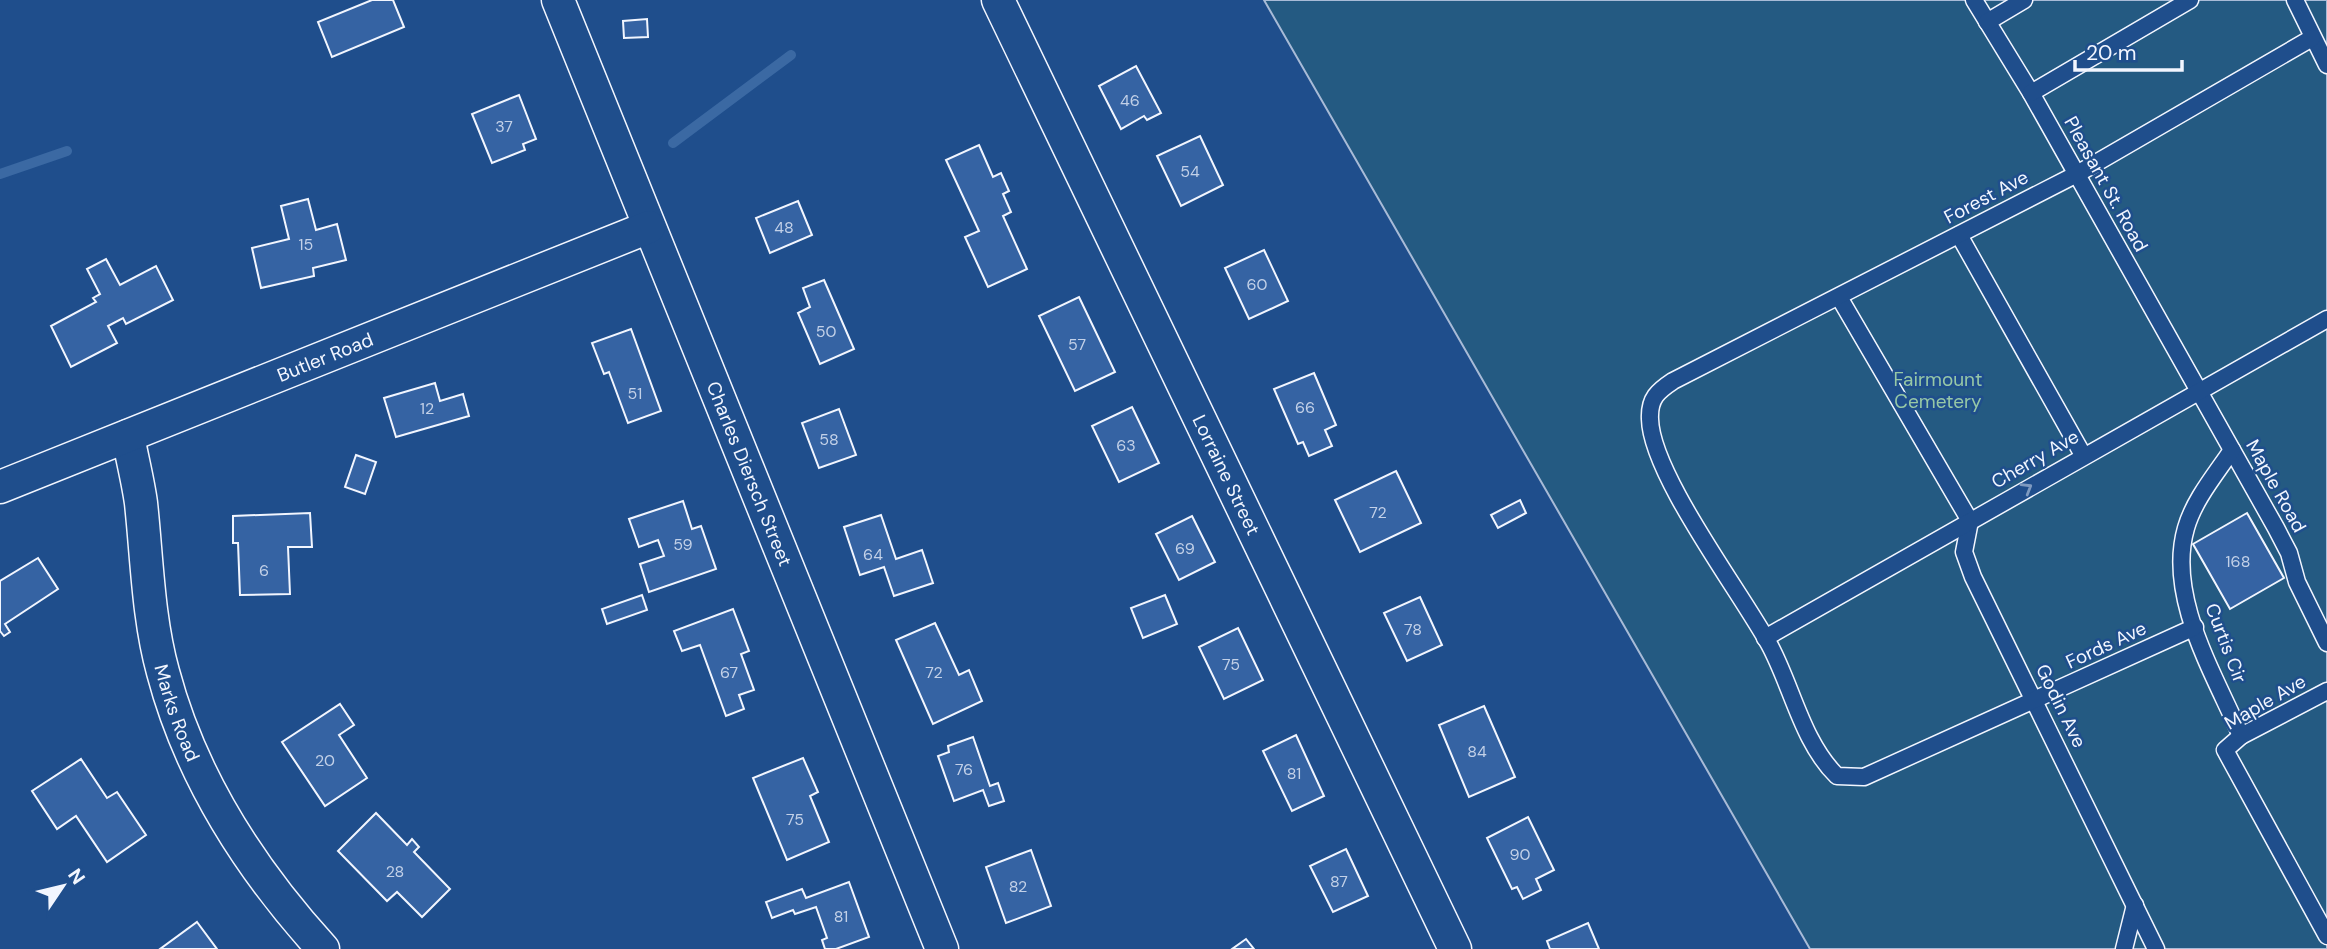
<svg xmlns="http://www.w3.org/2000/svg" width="2327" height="949" viewBox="0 0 2327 949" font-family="'DM Sans',sans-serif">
<rect width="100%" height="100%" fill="#1f4e8c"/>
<polygon fill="#245a82" stroke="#a8bbd7" stroke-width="2" points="1264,0 2327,0 2327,949 1810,949"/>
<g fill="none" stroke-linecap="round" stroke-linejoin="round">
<g stroke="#3b69a3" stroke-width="10">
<polyline points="673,143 791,55"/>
<polyline points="0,174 67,151"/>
</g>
</g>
<g fill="#3563a3" stroke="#f2f6ff" stroke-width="2">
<polygon points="372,0 393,0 404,27 332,57 318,22"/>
<polygon points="647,19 648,37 624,38 623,21"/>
<polygon points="1136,66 1161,113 1147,120 1144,116 1121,129 1099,86"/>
<polygon points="519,95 536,139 523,144 525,150 492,163 472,114"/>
<polygon points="1200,136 1223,185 1181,206 1157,156"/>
<polygon points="979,145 993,177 1001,173 1009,191 1003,194 1011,212 1003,216 1027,269 988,287 965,237 979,231 946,160"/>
<polygon points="308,199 316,230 337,224 346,260 313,268 314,276 261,288 252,248 289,239 281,206"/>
<polygon points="798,201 812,235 770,253 756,218"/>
<polygon points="1264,250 1288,301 1249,319 1225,268"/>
<polygon points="106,259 120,285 156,266 173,300 126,324 123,318 108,326 117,343 71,367 51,326 96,302 93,298 100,294 87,269"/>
<polygon points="824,280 854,349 820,364 798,313 810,307 803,288"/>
<polygon points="1079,297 1115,372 1075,391 1039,316"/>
<polygon points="631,329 661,411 628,423 609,372 604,374 592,343"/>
<polygon points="1314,373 1336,425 1325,430 1332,446 1309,456 1303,442 1298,444 1274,389"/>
<polygon points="435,383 440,401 463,394 469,416 396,437 384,398"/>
<polygon points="1132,407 1159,463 1119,482 1092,426"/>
<polygon points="839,409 856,455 819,468 802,423"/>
<polygon points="356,455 376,462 365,494 345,487"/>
<polygon points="1396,471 1421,523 1360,552 1335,500"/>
<polygon points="1520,500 1526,513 1498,528 1491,515"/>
<polygon points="683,501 692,529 701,526 716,569 649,592 640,564 664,556 658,540 639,547 629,519"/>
<polygon points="310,513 312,547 288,547 290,594 240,595 238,543 233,543 233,516"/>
<polygon points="2247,513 2284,578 2230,609 2193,544"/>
<polygon points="881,515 896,559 922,550 933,583 894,596 884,567 860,575 844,527"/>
<polygon points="1192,516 1215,562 1179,580 1156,534"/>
<polygon points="38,558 58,589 5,624 10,632 4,636 0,631 0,581"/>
<polygon points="642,595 647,610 607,624 602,609"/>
<polygon points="1165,595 1177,624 1143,638 1131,608"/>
<polygon points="1420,597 1442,645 1407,661 1384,613"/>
<polygon points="733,609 749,651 741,654 754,690 739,695 744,709 726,716 700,645 682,651 674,631"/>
<polygon points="935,623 959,675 969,670 982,701 933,724 896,640"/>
<polygon points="1238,628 1263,680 1224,699 1199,647"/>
<polygon points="340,704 354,725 339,735 367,778 325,806 282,742"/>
<polygon points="1484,706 1515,777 1469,797 1439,725"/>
<polygon points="1296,735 1324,796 1292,811 1263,751"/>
<polygon points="973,737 990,786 998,783 1004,801 989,806 983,790 954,801 938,756 949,752 948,746"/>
<polygon points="803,758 818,792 810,796 829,842 787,860 753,778"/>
<polygon points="81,759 107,798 117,792 146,835 107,862 76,816 57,829 32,791"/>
<polygon points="376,813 407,845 412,839 419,847 414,852 450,889 422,917 397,892 387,901 338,851"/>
<polygon points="1528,817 1554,870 1536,879 1541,890 1523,899 1517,887 1512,889 1487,838"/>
<polygon points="1346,849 1368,896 1333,912 1310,866"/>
<polygon points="1031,850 1051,906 1006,923 986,867"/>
<polygon points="849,882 869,937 836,949 825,949 822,940 827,938 816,907 795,914 793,910 772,918 766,902 802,889 806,898"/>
<polygon points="197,922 217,949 160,949"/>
<polygon points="1588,923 1599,949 1550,949 1547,941"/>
<polygon points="1246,939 1254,949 1232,949"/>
</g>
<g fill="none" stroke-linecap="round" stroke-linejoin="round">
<defs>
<g id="service">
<polyline points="1974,0 2031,93 2276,528 2289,553 2297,582 2327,643"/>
<polyline points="2295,0 2327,65"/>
<polyline points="1987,22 2024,0"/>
<polyline points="2031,93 2190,0"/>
<polyline points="1959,235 2083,455"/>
<polyline points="1839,297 1970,521"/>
<path d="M2232 450C2215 475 2194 500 2186 528 2166 597 2215 675 2241 736"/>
<polyline points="1970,521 1964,552 1973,577 2156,949"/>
<path d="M2195 627 1864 777 1837 776C1802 742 1792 686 1769 644 1740 591 1651 474 1650 419 1649 398 1658 391 1673 381L2077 174 2312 38"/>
<polyline points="1765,638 2327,319"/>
<polyline points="2327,691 2241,736 2225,750 2327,936"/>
<polyline points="2124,949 2135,905"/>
</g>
<g id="minor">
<path id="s1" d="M558 0 942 949"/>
<path id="s2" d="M998 0 1455 949"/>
<path id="s3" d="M128 436C132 458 138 481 141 503 147 559 148 618 163 672 191 778 250 869 323 949"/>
<path id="s4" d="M0 487 649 227"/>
</g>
</defs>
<use href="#service" stroke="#f2f6ff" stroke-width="19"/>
<use href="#minor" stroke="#f2f6ff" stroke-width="35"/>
<use href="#service" stroke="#1f4e8c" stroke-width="16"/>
<use href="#minor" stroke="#1f4e8c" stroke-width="32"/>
</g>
<defs><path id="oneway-chevron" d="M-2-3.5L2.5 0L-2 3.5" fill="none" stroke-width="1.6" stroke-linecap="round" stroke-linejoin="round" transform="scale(1.75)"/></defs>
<use stroke="#7e9ac0" href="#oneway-chevron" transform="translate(2027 488) rotate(-31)"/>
<g text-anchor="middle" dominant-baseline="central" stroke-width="5" stroke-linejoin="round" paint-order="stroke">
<g font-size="16" fill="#c3d1e8">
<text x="1130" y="100">46</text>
<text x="504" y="126">37</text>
<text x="1190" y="171">54</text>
<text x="784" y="227">48</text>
<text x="306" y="244">15</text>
<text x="1257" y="284">60</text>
<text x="826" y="331">50</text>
<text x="1077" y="344">57</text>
<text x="635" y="393">51</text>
<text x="1305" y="407">66</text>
<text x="427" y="408">12</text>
<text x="829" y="439">58</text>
<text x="1126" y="445">63</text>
<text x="1378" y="512">72</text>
<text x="683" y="544">59</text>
<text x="1185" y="548">69</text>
<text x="873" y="554">64</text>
<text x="2238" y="561">168</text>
<text x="264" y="570">6</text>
<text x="1413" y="629">78</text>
<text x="1231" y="664">75</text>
<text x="729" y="672">67</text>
<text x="934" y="672">72</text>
<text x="1477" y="751">84</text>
<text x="325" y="760">20</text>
<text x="964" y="769">76</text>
<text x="1294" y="773">81</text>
<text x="795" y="819">75</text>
<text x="1520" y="854">90</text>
<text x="395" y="871">28</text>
<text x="1339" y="881">87</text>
<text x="1018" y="886">82</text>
<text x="841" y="916">81</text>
</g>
<g font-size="19" fill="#f2f6ff" stroke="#1f4e8c">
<text transform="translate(2106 184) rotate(61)">Pleasant St. Road</text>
<text transform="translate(1986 197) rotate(-28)">Forest Ave</text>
<text stroke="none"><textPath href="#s4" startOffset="350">Butler Road</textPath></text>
<text transform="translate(2035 459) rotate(-30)">Cherry Ave</text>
<text stroke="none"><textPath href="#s1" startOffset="511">Charles Diersch Street</textPath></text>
<text stroke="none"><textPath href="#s2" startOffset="527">Lorraine Street</textPath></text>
<text transform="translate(2276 486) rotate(61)">Maple Road</text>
<text transform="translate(2226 643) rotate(69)">Curtis Cir</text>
<text transform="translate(2106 645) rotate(-25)">Fords Ave</text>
<text transform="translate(2265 702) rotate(-30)">Maple Ave</text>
<text transform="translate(2061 706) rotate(64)">Godin Ave</text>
<text stroke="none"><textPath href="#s3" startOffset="282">Marks Road</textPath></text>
</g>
<g font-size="19" fill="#97c8a6" stroke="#1f4e8c">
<text x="1938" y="379">Fairmount<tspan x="1938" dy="22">Cemetery</tspan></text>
</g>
</g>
<g transform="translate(63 886) rotate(55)" stroke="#1f4e8c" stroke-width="5" paint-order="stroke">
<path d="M0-5L12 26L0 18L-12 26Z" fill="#f2f6ff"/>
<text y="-10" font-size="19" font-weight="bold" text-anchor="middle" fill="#f2f6ff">N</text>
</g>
<path d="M2075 60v10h107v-10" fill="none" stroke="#f2f6ff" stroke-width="3.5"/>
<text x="2086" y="60" font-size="21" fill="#f2f6ff" stroke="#1f4e8c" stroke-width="5" paint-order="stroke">20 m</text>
</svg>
